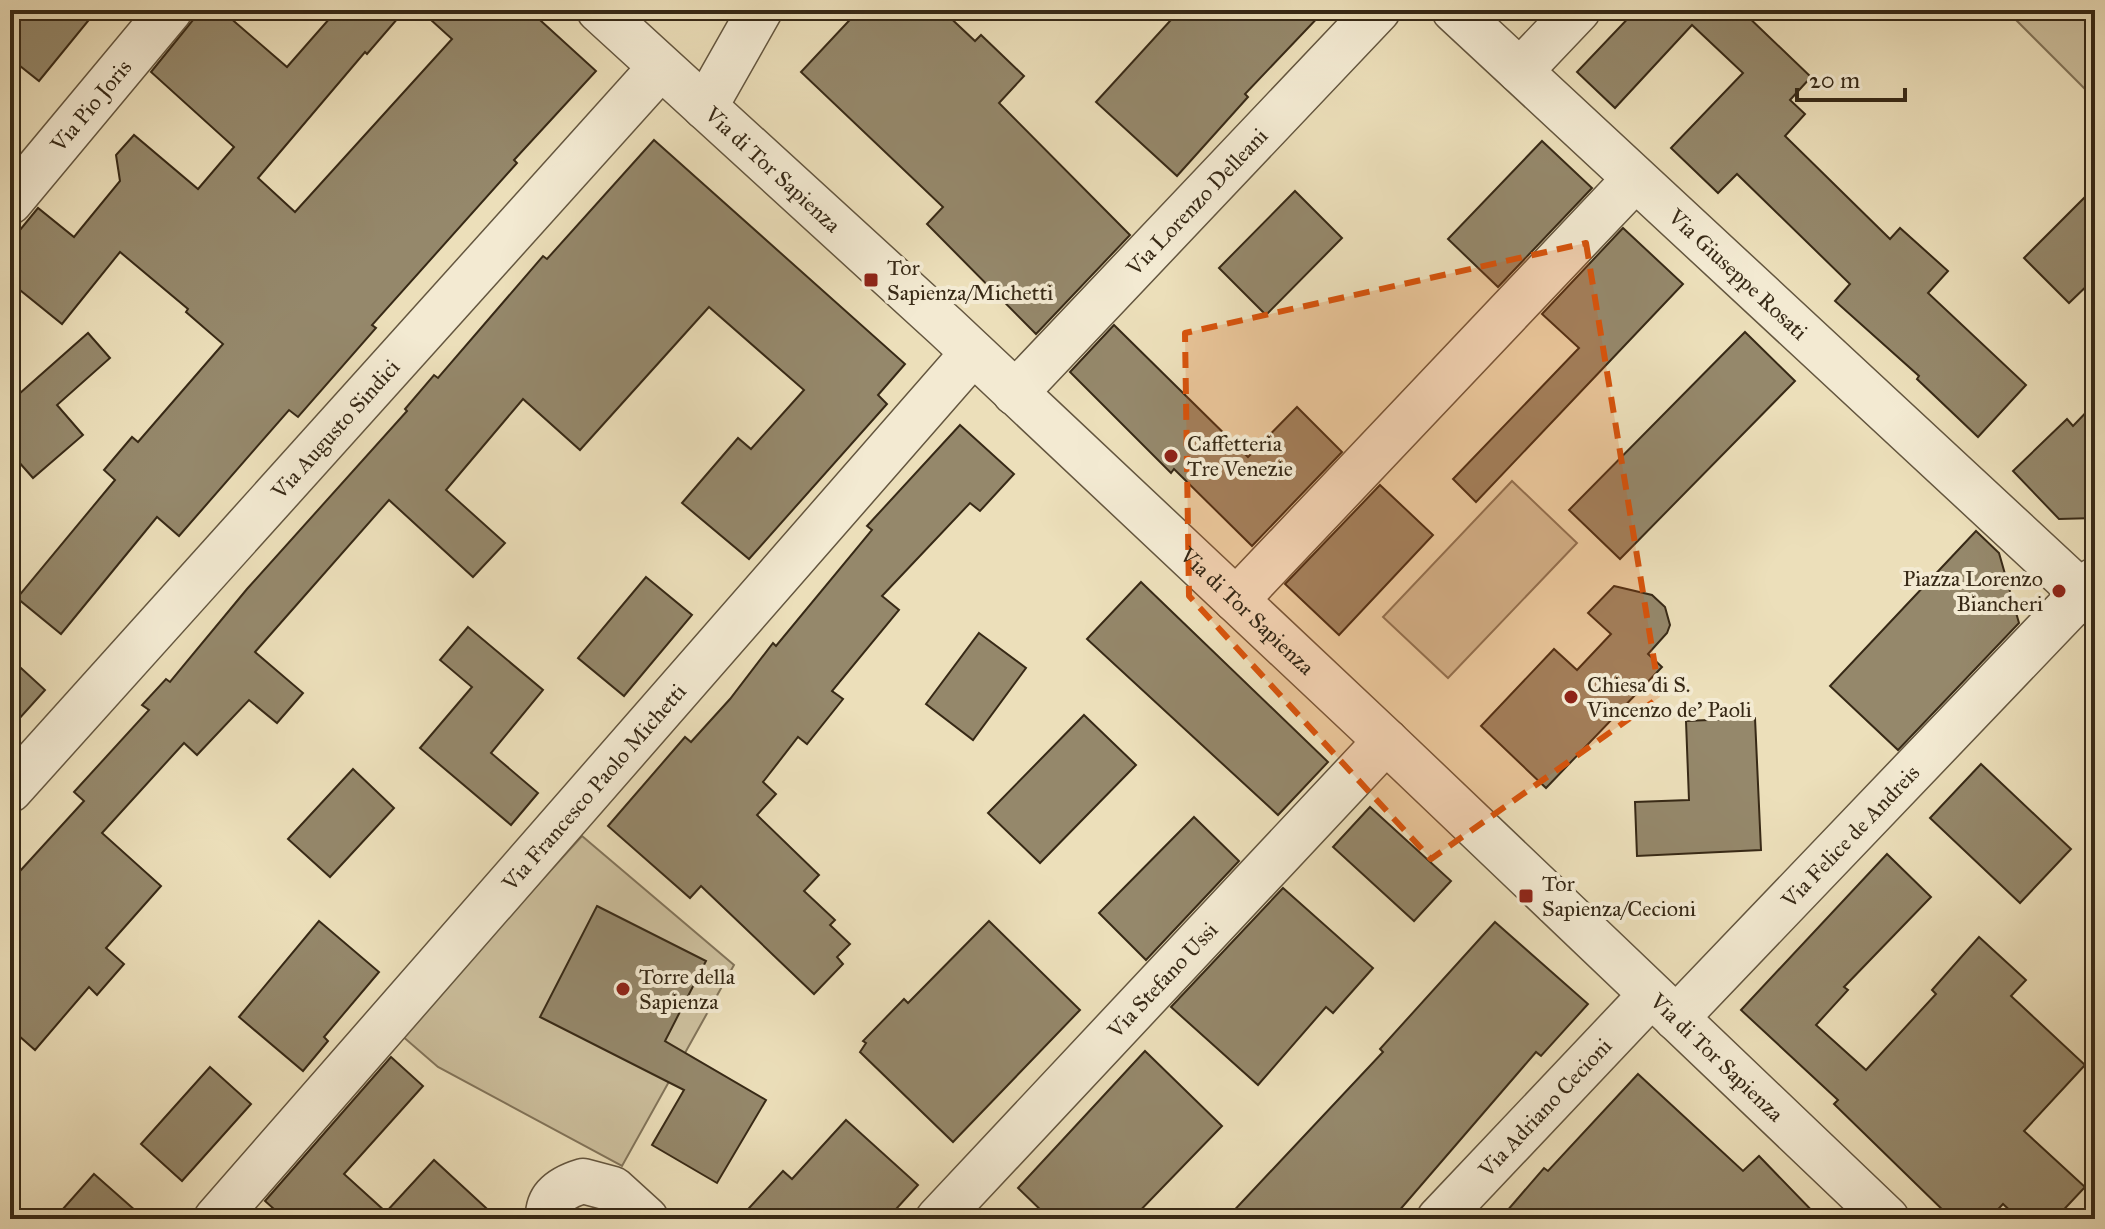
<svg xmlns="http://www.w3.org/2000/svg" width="2105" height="1229" viewBox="0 0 2105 1229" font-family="'IM FELL Great Primer',serif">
<rect width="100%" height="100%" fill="#ecdfba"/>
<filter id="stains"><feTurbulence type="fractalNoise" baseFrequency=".0025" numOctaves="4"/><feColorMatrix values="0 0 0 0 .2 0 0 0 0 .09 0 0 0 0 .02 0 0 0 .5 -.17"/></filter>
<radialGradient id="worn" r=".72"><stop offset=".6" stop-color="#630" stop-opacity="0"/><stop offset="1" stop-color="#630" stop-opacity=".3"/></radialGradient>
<g fill="#cdc09e" stroke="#82745a" stroke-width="2">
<polygon points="2006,10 2095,10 2095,99"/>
<polygon points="1512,481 1577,543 1448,678 1383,617"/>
<polygon points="582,836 734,965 622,1166 438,1067 401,1035"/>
</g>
<g fill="#95886b" stroke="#372916" stroke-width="2">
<polygon points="20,10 97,10 39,81 10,58 10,23"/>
<polygon points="201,10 221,10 287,67 337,10 405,10 367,54 365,52 258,178 295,212 452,39 420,10 529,10 596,71 514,160 517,163 372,325 376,328 298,417 289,410 179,536 157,517 61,634 17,598 115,480 104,470 132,437 138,442 223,344 186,312 188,309 120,252 62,324 10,282 10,242 38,208 74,237 120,181 116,155 134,135 198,189 234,147 151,72"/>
<polygon points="859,10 942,10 975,41 981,35 1024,76 999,103 1130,235 1036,334 927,224 943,207 801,72"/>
<polygon points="1180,10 1325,10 1245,94 1248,97 1177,176 1096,102"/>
<polygon points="1636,10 1741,10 1811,77 1790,100 1805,114 1785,136 1890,239 1900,228 1948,271 1928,293 2026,385 1978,437 1917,379 1919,376 1835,301 1850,284 1737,174 1718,193 1671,148 1743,73 1692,25 1615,108 1577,72"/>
<polygon points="654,140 905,364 878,395 887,404 749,559 682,503 738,438 751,449 804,390 709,307 580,450 523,399 446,490 505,543 473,577 389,500 255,652 303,693 277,723 249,700 197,755 184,743 102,833 161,886 106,948 124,964 97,995 89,987 35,1050 10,1028 10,882 84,801 74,792 149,710 142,705 166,679 170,682 247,589 407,411 405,409 434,375 438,378 543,256 547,259"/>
<polygon points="1542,141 1592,188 1498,287 1448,239"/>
<polygon points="2095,187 2095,278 2069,303 2024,258"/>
<polygon points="1295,191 1342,238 1266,315 1219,268"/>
<polygon points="1623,228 1683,284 1476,502 1453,479 1579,348 1542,314"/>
<polygon points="1114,325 1248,457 1297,407 1342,452 1252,546 1174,469 1171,473 1070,372"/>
<polygon points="1745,332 1795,381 1620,559 1569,510"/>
<polygon points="88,333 110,358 57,405 83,435 33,478 10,452 10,402"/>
<polygon points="2095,403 2095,518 2059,519 2013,471 2067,419 2073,426"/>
<polygon points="960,425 1014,474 980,511 970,503 882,596 899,610 832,691 843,699 807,744 798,737 763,782 776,794 757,815 819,875 804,891 835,920 830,925 850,944 837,957 843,964 814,994 701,886 690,898 608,826 685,737 691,742 730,699 773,643 776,646 872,530 867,526"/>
<polygon points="1380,485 1433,535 1339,635 1285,584"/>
<polygon points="1976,531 1999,553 2019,623 1898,750 1830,686"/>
<polygon points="646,577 692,615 624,696 578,658"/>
<polygon points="1141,582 1328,762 1278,815 1087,639"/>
<polygon points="1614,586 1652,595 1665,607 1670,625 1667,633 1648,654 1662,667 1546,788 1481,726 1554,649 1577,670 1611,634 1588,613"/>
<polygon points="468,627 543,690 491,753 538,793 511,825 420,748 472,687 440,660"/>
<polygon points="979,633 1026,668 973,740 926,704"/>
<polygon points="10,658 45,690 10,729"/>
<polygon points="1084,715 1136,765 1040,863 988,813"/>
<polygon points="1755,718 1761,850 1637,856 1635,802 1689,800 1686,721"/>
<polygon points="1981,764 2071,849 2020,903 1930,818"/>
<polygon points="353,769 394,808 330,877 288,839"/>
<polygon points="1370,807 1451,881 1414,921 1333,847"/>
<polygon points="1194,817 1239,861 1146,960 1099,913"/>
<polygon points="1887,854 1931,897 1844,987 1848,990 1816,1025 1866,1070 1936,994 1932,990 1979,937 2026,980 2011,996 2085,1065 2024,1131 2085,1187 2055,1219 2019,1219 2003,1204 1989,1219 1952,1219 1834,1104 1838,1100 1741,1010"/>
<polygon points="1283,888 1373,968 1333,1013 1326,1007 1258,1085 1171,1007"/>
<polygon points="597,906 706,961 665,1041 766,1100 717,1183 652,1145 684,1090 540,1017"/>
<polygon points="319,921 379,972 324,1037 328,1041 303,1071 239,1017"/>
<polygon points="989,921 1080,1010 953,1142 860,1052 866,1043 863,1041 904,999 908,1003"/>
<polygon points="1495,922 1588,1004 1541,1056 1536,1052 1392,1219 1226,1219 1383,1052 1380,1049"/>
<polygon points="1145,1051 1222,1126 1132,1219 1050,1219 1018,1188"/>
<polygon points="391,1057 423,1086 344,1174 386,1212 434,1160 498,1219 285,1219 265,1201"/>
<polygon points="210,1067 251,1104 182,1181 141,1144"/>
<polygon points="1638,1074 1743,1171 1759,1156 1820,1219 1500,1219 1544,1168 1548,1171"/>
<polygon points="846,1120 918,1185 887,1219 739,1219 783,1171 792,1179"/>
<polygon points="94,1174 145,1219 54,1219"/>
</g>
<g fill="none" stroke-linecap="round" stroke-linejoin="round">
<defs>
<g id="minor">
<path id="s1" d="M599 10 946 327 1386 741 1887 1219"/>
<path id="s2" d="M1454 10 2095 605"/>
<polyline points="1520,71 1578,10"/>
<polyline points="705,107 760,10"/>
<path id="s3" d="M10 202 170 10"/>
<path id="s4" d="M1015 393 1378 10"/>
<polyline points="1236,600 1635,179"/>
<path id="s5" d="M10 790 660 68"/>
<path id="s6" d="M1676 1018 2095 580"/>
<path id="s7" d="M216 1219 973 353"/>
<path d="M548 1219C547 1196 563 1187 583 1181L613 1189 646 1219"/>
<path id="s8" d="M938 1219 1386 741"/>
<path id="s9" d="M1439 1219 1651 995"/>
</g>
</defs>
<use href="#minor" stroke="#64563f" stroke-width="47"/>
<use href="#minor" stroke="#f3ead2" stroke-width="44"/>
</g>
<path fill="#d6540d" fill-opacity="0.2" stroke="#d6540d" stroke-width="6" stroke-dasharray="16 10" stroke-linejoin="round" d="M1586 243 1660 697 1431 859 1189 596 1185 333Z"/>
<g fill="#8f2418" stroke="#f3ead2" stroke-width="3">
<rect x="863" y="272" width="16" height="16" rx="4"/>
<circle cx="1171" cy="456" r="8"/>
<circle cx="2059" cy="591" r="8"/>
<circle cx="1571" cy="697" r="8"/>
<rect x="1518" y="888" width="16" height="16" rx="4"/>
<circle cx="623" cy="989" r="8"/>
</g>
<g text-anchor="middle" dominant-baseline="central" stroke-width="8" stroke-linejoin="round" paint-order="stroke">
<g font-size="22" fill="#372916" stroke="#f3ead2">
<text stroke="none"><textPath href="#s3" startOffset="126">Via Pio Joris</textPath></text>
<text stroke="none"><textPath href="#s1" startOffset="236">Via di Tor Sapienza</textPath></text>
<text stroke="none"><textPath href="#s4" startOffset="264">Via Lorenzo Delleani</textPath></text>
<text stroke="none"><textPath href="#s2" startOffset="388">Via Giuseppe Rosati</textPath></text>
<text stroke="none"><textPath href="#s5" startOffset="486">Via Augusto Sindici</textPath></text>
<text stroke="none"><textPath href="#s1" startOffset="884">Via di Tor Sapienza</textPath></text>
<text stroke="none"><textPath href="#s7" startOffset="574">Via Francesco Paolo Michetti</textPath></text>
<text stroke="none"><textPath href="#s6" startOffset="252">Via Felice de Andreis</textPath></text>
<text stroke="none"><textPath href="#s8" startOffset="328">Via Stefano Ussi</textPath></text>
<text stroke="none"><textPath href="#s1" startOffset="1532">Via di Tor Sapienza</textPath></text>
<text stroke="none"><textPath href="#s9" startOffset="154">Via Adriano Cecioni</textPath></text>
</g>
<g font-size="22" fill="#372916" stroke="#f3ead2" text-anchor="start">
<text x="887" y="267">Tor<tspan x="887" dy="25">Sapienza/Michetti</tspan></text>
<text x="1187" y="443">Caffetteria<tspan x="1187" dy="25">Tre Venezie</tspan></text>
<text x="2043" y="578" text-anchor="end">Piazza Lorenzo<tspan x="2043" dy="25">Biancheri</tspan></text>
<text x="1587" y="684">Chiesa di S.<tspan x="1587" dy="25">Vincenzo de’ Paoli</tspan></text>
<text x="1542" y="883">Tor<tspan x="1542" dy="25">Sapienza/Cecioni</tspan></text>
<text x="639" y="976">Torre della<tspan x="639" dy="25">Sapienza</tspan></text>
</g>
</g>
<rect width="2105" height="1229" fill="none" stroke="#ecdfba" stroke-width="40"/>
<rect x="12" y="12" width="2081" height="1205" fill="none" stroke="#372916" stroke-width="4"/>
<rect x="20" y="20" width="2065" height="1189" fill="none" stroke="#372916" stroke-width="2"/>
<path d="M1797 88v12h108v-12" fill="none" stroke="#372916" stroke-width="4"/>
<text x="1809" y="88" font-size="24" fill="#372916" stroke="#f3ead2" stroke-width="6" paint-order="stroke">20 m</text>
<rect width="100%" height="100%" filter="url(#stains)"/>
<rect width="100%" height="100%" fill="url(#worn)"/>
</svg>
